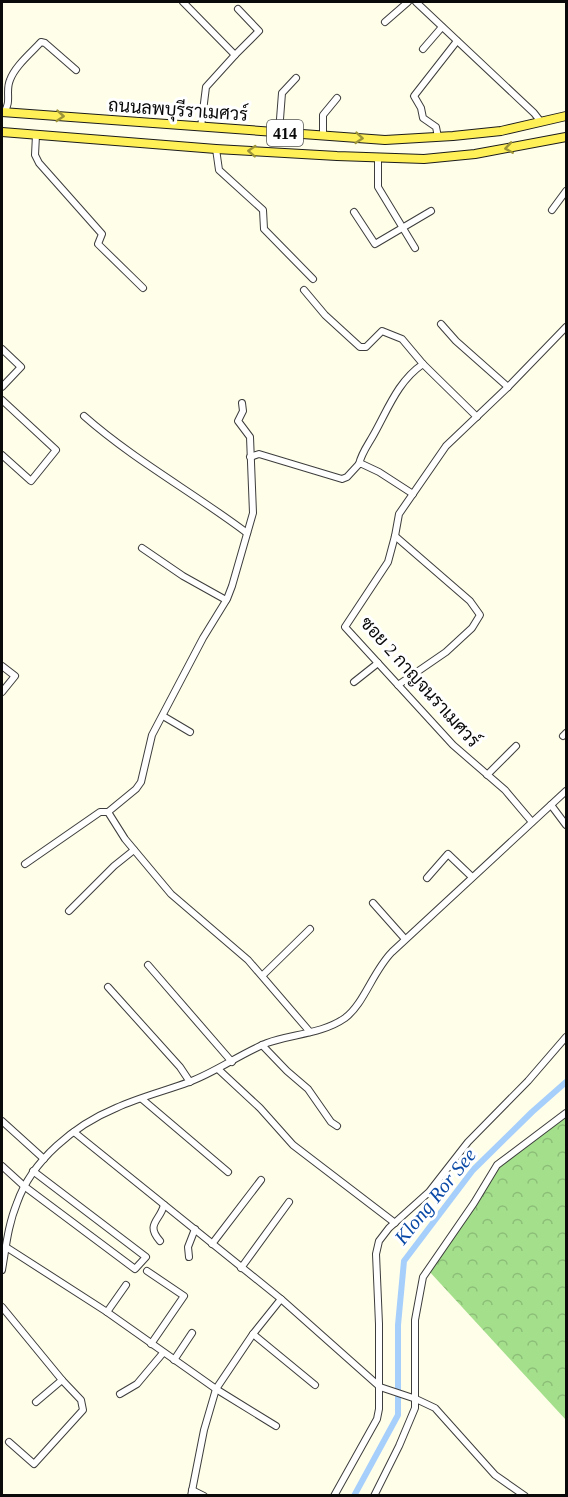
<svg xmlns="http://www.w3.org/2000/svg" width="568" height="1497" viewBox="0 0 568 1497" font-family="'Times New Roman',Sarabun,serif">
<defs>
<pattern id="forest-crowns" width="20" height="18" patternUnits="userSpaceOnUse" patternTransform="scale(1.5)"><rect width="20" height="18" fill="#a4df8c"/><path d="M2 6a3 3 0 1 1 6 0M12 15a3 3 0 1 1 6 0" fill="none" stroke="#8cbe77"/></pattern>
</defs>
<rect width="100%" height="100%" fill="#fffee8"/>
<polygon fill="url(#forest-crowns)" points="566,1111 566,1420 428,1270 505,1157"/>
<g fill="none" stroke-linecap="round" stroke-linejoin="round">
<polyline stroke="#a7cffc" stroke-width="6" points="354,1496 398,1415 398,1325 404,1261 473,1170 532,1112 566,1082"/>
<defs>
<g id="minor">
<polyline points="183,2 235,55 206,87 201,127"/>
<polyline points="416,2 534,113 541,122"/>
<polyline points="385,22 408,2"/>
<polyline points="423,49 442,27"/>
<polyline points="235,55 259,31 238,9"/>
<path d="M4 112C12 102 5 91 10 80 15 66 31 53 41 42L45 43 76 70"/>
<polyline points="279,132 282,93 296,78"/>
<polyline points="36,135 35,155 39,163 102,234 98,244 143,288"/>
<polyline points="323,135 323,115 337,98"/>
<polyline points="438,137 436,127 423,118 421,108 414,96 457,41"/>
<polyline points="216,149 219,170 263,210 264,229 313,279"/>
<polyline points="378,158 378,187 415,248"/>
<polyline points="552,210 566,191"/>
<polyline points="354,212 375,244 431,211"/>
<polyline points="304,290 325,315 360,347 366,347 382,331 402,339 423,364 477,417"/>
<polyline points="441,324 456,341 508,387"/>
<polyline points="2,349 21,367 2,387"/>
<polyline points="2,400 56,450 31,481 2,455"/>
<polyline points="242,403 243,411 238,421 250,437 253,513 232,586 227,599 203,638 152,735 141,782 136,789 108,812 125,839 171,894 248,960 310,1032"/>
<path d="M84 416C134 460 194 493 247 533"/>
<polyline points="250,457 259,454 342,479 347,477 359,464 362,464 379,472 413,494"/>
<path d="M359 464C362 452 368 445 374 434 388 409 398 381 423 364"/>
<polyline points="395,536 470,601 480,615 472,628 446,652 398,685"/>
<polyline points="142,548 183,576 226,600"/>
<polyline points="2,666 15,676 2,692"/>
<polyline points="354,682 378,663"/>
<polyline points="163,716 190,732"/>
<polyline points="563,736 566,733"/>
<polyline points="487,775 516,746"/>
<polyline points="551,805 566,825"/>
<polyline points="532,822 505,790 453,745 345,627 388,562 395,536 399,514 446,446 508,387 566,327"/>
<polyline points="25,864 100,812 108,812"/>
<polyline points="427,878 448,854 472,877"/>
<polyline points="373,903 405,939"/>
<polyline points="69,911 114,866 134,850"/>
<polyline points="148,965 232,1062"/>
<polyline points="263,975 310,929"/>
<polyline points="108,987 180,1067 190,1082"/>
<polyline points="262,1045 287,1071 308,1089 331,1122 337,1126"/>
<polyline points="218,1069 260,1108 293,1145 395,1223"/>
<polyline points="142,1099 228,1172"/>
<polyline points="2,1121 44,1159"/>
<polyline points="74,1132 281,1299 380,1387 416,1399 435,1408 495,1475 525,1496"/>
<polyline points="2,1166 24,1186 135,1269 146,1257 33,1171"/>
<path d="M160 1241C145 1224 160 1221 164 1205"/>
<polyline points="212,1244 261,1180"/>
<polyline points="6,1247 107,1312 216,1389 276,1426"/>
<polyline points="189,1257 188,1247 195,1229"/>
<polyline points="241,1268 289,1202"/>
<path d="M2 1270C6 1247 8 1225 17 1203 32 1160 75 1125 116 1108 140 1097 165 1091 189 1082 216 1072 240 1054 267 1043 292 1034 322 1034 345 1018 364 1004 373 971 392 952L566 791"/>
<polyline points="147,1271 184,1296 151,1344"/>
<polyline points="2,1307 62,1380 81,1400 83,1410 34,1464 9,1442"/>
<polyline points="107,1312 126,1285"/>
<polyline points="253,1334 315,1385"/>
<polyline points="174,1360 192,1333"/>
<polyline points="120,1394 137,1384 163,1353"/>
<polyline points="36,1402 62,1380"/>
<polyline points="192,1490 204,1496"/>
<polyline points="191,1496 204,1430 216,1389 253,1334 281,1299"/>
<polyline points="334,1496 377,1419 379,1409 379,1324 376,1254 379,1241 389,1228 429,1192 468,1142 528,1081 566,1037"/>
<polyline points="374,1496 399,1446 415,1408 415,1320 423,1277 474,1203 497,1165 566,1113"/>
</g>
<g id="major">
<polyline points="2,112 385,140 453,136 501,131 566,116"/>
<polyline points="2,132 216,149 337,156 424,159 475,154 566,137"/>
</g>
</defs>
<use href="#minor" stroke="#3d3d3d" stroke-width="8"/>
<use href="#major" stroke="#1b1b1b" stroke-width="10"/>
<use href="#minor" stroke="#fff" stroke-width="6"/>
<use href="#major" stroke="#fff058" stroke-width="8"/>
</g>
<defs><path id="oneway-chevron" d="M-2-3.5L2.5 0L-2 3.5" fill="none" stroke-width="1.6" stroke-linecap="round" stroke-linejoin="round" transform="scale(1.5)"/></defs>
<g stroke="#9d9439">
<use href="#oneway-chevron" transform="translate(60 116) rotate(4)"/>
<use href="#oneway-chevron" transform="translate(359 138) rotate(5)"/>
<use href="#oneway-chevron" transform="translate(509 148) rotate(171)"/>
<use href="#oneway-chevron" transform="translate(252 151) rotate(-177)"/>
</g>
<g text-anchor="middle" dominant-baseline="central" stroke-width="6" stroke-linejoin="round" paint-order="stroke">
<rect fill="#fff" stroke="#545454" stroke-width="1.5" x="267" y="120" width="36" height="26" rx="4.5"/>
<g font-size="16" font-weight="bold" fill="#0a0a0a">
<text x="285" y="133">414</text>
</g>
<g font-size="18" fill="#0a0a0a" stroke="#fff">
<text transform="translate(178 110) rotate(4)">ถนนลพบุรีราเมศวร์</text>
<text transform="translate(420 682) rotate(48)">ซอย 2 กาญจนราเมศวร์</text>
</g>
<g font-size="20" font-style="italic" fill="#0a49a6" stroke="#fff">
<text transform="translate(435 1196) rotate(-51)">Klong Ror See</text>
</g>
</g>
<rect width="568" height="1497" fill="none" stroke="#0a0a0a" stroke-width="6"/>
</svg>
